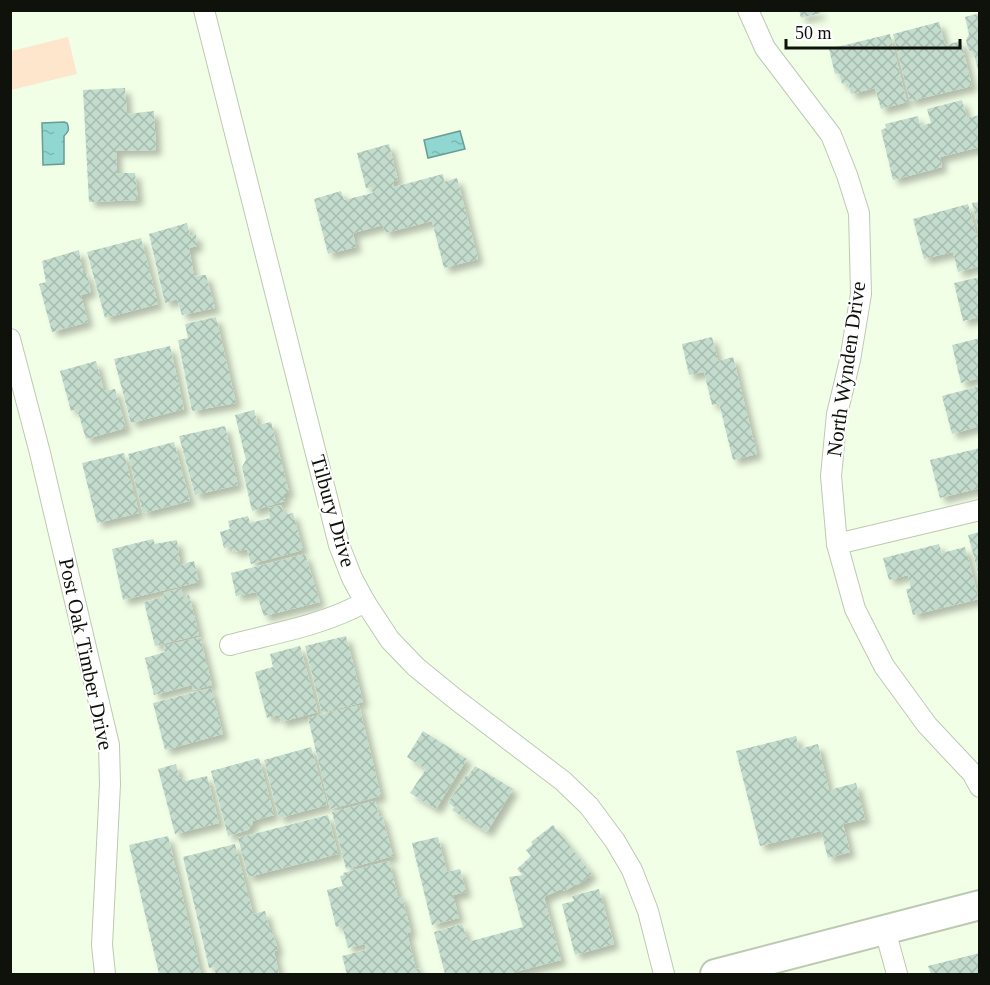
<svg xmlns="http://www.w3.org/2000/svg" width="990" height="985" viewBox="0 0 990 985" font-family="'Times New Roman',serif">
<defs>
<pattern id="water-ripples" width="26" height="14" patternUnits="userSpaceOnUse" patternTransform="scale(1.5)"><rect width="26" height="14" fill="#8fd7d0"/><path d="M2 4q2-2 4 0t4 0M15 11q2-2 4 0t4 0" fill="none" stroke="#7ab8b1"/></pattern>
<pattern id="building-cross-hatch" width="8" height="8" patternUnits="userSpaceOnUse" patternTransform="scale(1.5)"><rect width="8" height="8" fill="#c3dccd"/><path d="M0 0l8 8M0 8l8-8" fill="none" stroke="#a6bcaf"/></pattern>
<filter id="shadow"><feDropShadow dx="5.5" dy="5.5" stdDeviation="3" flood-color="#0004"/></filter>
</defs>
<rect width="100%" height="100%" fill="#f2ffe7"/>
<polygon fill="#fde6cc" points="68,37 77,74 11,90 11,51"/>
<g fill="url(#water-ripples)" stroke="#689c95" stroke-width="1.5">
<path d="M64 122 67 123C70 130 68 132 64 136V164L43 165 42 123Z"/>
<polygon points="460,131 465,149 428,158 424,140"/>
</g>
<g fill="url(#building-cross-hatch)" filter="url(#shadow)">
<polygon points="799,10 820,10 821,13 801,18"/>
<polygon points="980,13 980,73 979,73 974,54 968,49 966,40 969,34 965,17"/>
<polygon points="939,22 945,45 961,41 972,86 910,101 893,34"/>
<polygon points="890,34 907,102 881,109 875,88 851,94 848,83 842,84 839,73 835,74 829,49"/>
<polygon points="125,88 127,114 154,111 156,150 116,151 117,173 135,173 138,200 89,202 83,90"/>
<polygon points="962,100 967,118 980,115 980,147 940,157 942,167 893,180 881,130 886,128 885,124 918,116 920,126 931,123 927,109"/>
<polygon points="389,144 398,180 393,181 394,187 443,174 444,182 457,178 478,259 444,268 432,221 385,233 383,225 353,233 356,247 328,254 314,199 341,191 344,200 373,193 371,187 366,188 357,153"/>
<polygon points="980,202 980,231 979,231 972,203"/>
<polygon points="968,204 980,248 980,266 958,272 953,252 924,259 913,219"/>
<polygon points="187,223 190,236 196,234 197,246 189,248 194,276 206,275 215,308 182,315 177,299 165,303 149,234"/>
<polygon points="141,238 158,304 105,318 87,252"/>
<polygon points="79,250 83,274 87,274 91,292 81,295 88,322 52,332 39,284 46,282 42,261"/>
<polygon points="980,277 980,317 963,321 954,283"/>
<polygon points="216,317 236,403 192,411 178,340 188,338 185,324"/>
<polygon points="712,337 718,361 733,357 757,454 733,460 719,403 712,405 704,372 689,375 682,344"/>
<polygon points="980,338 980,378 961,383 952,345"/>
<polygon points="170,346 184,409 131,423 114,359"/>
<polygon points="96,361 104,391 115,389 126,428 86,439 77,409 71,411 60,371"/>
<polygon points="980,386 980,426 952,434 942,396"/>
<polygon points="254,410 258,425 271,422 289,492 283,494 285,501 252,511 242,467 246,460 235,415"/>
<polygon points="225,426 238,485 195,495 179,436"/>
<polygon points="174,442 190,501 143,513 128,454"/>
<polygon points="980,448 980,488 940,498 930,460"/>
<polygon points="124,453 139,513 97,523 82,463"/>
<polygon points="281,505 284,515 293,513 303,550 251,564 247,549 233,552 232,546 224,548 220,532 230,529 228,521 248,516 250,523 270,518 268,508"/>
<polygon points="980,532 980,576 979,576 968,535"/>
<polygon points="153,539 155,544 177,540 180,565 194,561 199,582 123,600 112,549"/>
<polygon points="939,544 942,553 965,547 979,599 913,615 906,589 911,588 908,575 889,580 883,558"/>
<polygon points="305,554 320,602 264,616 256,592 236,596 231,573"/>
<polygon points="181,588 183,597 189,595 199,635 155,646 144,602 164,597 163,593"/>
<polygon points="346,636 363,702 322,713 305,646"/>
<polygon points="200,637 212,685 193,690 192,685 154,695 145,658 165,652 163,646"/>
<polygon points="300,646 318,712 281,722 279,715 267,718 255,672 273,667 270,654"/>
<polygon points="211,688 223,734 165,750 153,703"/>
<polygon points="359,705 381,796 330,809 308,718"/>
<polygon points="423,731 467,759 436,809 410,793 426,769 407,757"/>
<polygon points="796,736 799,749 818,744 829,790 856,783 865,819 843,824 850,852 828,858 821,831 760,846 736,751"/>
<polygon points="311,747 327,805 279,818 264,760"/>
<polygon points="259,758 274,815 252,821 253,823 248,830 228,836 211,771"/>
<polygon points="176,764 179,777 186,781 207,776 219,823 175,834 158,769"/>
<polygon points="475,766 513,789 487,832 452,810 455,807 448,803 466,775 468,776"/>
<polygon points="375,801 379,816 382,816 393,856 346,869 332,812"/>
<polygon points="328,815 338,854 248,877 238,838"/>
<polygon points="553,825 592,874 578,885 576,884 565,891 561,889 544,897 561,960 507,974 445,974 434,932 462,924 468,942 523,927 509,877 523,875 517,869 531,856 526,850 533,844 531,842"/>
<polygon points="168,836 201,974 159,974 129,845"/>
<polygon points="438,837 447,872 460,869 466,892 453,895 459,918 432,925 412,843"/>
<polygon points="235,844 253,914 265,911 270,931 272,931 278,950 274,951 279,974 216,974 214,967 209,968 183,857"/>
<polygon points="389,861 398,897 402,896 411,932 407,933 416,969 419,968 420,974 347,974 342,956 366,950 365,944 348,948 342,925 336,927 327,890 343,886 340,876 344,875 343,873"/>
<polygon points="599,889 614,944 575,955 562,904 574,901 572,896"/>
<polygon points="980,953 980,974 931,974 928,966"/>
</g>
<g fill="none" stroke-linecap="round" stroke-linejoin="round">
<defs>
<g id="minor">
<polyline points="204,10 339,545 352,578 365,602 390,640 416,667 454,698 563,781 589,806 615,841 632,870 648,911 664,974"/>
<polyline points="748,10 765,48 831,135 847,175 859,213 861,294 850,360 837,414 831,476 837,544 855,609 884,666 927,725 972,773 980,787"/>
<polyline points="10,339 40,453 109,745 110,784 102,945 105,974"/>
<polyline points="837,544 980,510"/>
<path d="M230 645C276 633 324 625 365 602"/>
<polyline points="885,930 897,974"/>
</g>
<polyline id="secondary" points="715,974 980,905"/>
</defs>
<use href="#minor" stroke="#bdc9b2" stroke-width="22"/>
<use href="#secondary" stroke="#bdc9b2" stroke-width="32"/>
<use href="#minor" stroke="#fff" stroke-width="20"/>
<use href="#secondary" stroke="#fff" stroke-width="28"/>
</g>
<g text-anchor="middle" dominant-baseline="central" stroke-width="4.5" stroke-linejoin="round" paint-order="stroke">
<g font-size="21" fill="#0e120b" stroke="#fff">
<text transform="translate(846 369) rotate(-82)">North Wynden Drive</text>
<text transform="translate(333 511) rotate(74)">Tilbury Drive</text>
<text transform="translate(86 654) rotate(78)">Post Oak Timber Drive</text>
</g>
</g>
<rect width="990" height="985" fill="none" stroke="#0e120b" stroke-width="24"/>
<path d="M786 39v9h174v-9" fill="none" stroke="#0e120b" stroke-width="3"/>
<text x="795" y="39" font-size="18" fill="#0e120b" stroke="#ffffff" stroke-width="4.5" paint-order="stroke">50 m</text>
</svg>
